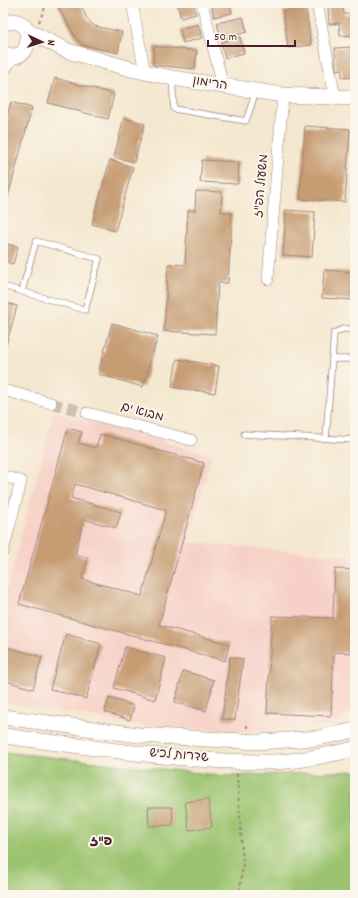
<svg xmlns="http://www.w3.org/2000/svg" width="358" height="898" viewBox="0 0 358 898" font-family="Dekko,'Playpen Sans Hebrew',sans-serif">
<rect width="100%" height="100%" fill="#fbf7ec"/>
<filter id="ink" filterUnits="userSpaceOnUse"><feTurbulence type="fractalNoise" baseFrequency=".025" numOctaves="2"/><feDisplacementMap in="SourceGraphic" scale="8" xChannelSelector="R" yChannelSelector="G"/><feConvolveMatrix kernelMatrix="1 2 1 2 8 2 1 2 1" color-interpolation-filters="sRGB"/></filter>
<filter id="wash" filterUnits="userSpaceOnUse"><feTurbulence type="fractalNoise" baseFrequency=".012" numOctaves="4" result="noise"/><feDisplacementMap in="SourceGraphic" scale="16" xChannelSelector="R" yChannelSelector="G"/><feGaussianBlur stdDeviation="0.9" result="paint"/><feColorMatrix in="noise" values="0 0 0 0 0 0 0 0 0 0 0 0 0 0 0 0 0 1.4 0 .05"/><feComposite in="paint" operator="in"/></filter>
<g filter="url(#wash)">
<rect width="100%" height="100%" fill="#f4e7cf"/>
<polygon fill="#f7d1c7" points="54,412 212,455 188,542 355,557 355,708 334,726 246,731 142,726 3,702 3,603"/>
<polygon fill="#9cc470" stroke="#73724e" points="3,752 227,776 355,771 355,895 17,895 4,887 3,883"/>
<g id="blocks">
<g fill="#c69c73" fill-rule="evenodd">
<polygon points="56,3 80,3 86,17 94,26 122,32 118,53 83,45 76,38"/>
<polygon points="177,3 193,3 196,14 181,18"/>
<polygon points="211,3 230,3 232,13 214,17"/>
<polygon points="343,5 344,14 355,14 355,35 340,36 339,23 329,24 328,6"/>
<polygon points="306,8 311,45 288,48 283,11"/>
<polygon points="243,17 247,32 221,39 217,23"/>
<polygon points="198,24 202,38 183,43 180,29"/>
<polygon points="240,37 244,53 225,58 221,42"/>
<polygon points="154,46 197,51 195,69 153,65"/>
<polygon points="352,47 352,60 355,60 355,77 342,78 342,69 336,70 335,48"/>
<polygon points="55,78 114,94 108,119 48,103"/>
<polygon points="11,102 32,108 3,215 3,131"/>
<polygon points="124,118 145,124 134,162 114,157"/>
<polygon points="305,126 350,129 345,202 300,199"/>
<polygon points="110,160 133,167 115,231 92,224"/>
<polygon points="202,160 239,162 238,184 200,182"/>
<polygon points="196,191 222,192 221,212 232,213 228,283 218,283 215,334 164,331 168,264 185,265 188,210 195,211"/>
<polygon points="286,210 315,212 312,257 283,255"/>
<polygon points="3,243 18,247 13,264 3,261"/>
<polygon points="324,270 355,272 355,300 322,298"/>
<polygon points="3,302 17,306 3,356"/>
<polygon points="112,323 158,336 143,387 98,374"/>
<polygon points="177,359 219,366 215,393 172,387"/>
<path d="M68 428 82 432 78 443 96 448 100 434 204 463 159 625 229 644 225 661 19 604ZM75 484 166 510 142 596 82 579 88 558 75 554 84 519 116 528 121 512 71 498Z"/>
<polygon points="335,569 355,570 355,653 334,652 331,716 267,713 272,616 333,618"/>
<polygon points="66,634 101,644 86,699 50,689"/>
<polygon points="3,646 42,657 33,689 3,680"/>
<polygon points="125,647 166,658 155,700 114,688"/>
<polygon points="230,657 243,659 235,720 222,719"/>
<polygon points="183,671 214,680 206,711 175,702"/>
<polygon points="109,698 134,706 130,720 105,712"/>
<polygon points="208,799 212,827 189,830 185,802"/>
<polygon points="148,807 172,807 173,825 149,826"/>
</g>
</g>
</g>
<g filter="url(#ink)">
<use href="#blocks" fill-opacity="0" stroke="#9f837d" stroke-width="1"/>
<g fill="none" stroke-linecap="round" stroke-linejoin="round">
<polyline stroke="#d2bfae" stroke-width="11" stroke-dasharray="11 5.5" stroke-linecap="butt" points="51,403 87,413"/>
<defs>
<g id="lane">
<polyline points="172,78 174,109 246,121 256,91"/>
<polyline points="3,286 85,310 99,259 36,241 22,291"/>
<polyline points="332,359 355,359"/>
<polyline points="244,434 355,440"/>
<polyline points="326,438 334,333 343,329 355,329"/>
</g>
<g id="street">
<polyline points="132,3 145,73"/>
<polyline points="202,3 223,86"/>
<polyline points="317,3 335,97"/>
<polyline points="3,72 14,56"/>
<polyline points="268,279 283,95"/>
<polyline points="3,390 51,403"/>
<polyline points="87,413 191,440"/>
<polyline points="3,476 21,481 3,551"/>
</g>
<g id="secondary">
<path d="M3 24C37 8 35 70 3 53"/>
<polyline points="26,30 68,51 131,69 172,78 283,95 355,98"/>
<polyline points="3,717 139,735 258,742 319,738 355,730"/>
<path d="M3 736C91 747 180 762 268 762 297 762 327 755 355 749"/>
</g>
</defs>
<use href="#lane" stroke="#9f837d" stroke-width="7"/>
<use href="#street" stroke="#9f837d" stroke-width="12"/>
<use href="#secondary" stroke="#9f837d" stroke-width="16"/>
<g stroke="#9f837d" stroke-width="2" stroke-dasharray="3 3" stroke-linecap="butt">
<polyline points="39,22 47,3"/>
<polyline points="247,728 247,723"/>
<polyline points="237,774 243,865 239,895"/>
</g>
<use href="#lane" stroke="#fff" stroke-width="5.5"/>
<use href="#street" stroke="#fff" stroke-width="11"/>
<use href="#secondary" stroke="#fff" stroke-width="15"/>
</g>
</g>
<g text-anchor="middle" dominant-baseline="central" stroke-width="4" stroke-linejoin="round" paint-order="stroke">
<g font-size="13" fill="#4a1f2b" stroke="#fbf7ec">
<text transform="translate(210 84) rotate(9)">הרימון</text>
<text transform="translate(262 186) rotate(-85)">משעול הפ"ז</text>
<text transform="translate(142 413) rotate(15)">מבוא ים</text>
<text transform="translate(179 756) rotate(5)">שדרות לכיש</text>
</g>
<g font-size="14" font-weight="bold" fill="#4a1f2b" stroke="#fbf7ec">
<text x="101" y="842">פ"ז</text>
</g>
</g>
<rect width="358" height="898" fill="none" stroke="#fbf7ec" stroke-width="16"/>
<g transform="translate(42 42) rotate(94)" stroke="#fbf7ec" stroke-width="3" paint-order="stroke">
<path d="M0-3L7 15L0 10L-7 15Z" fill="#4a1f2b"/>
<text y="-6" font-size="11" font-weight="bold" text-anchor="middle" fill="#4a1f2b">N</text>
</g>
<path d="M208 40v6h87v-6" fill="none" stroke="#4a1f2b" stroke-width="2"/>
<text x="214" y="40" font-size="12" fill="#4a1f2b" stroke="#fbf7ec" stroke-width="3" paint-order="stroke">50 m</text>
</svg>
